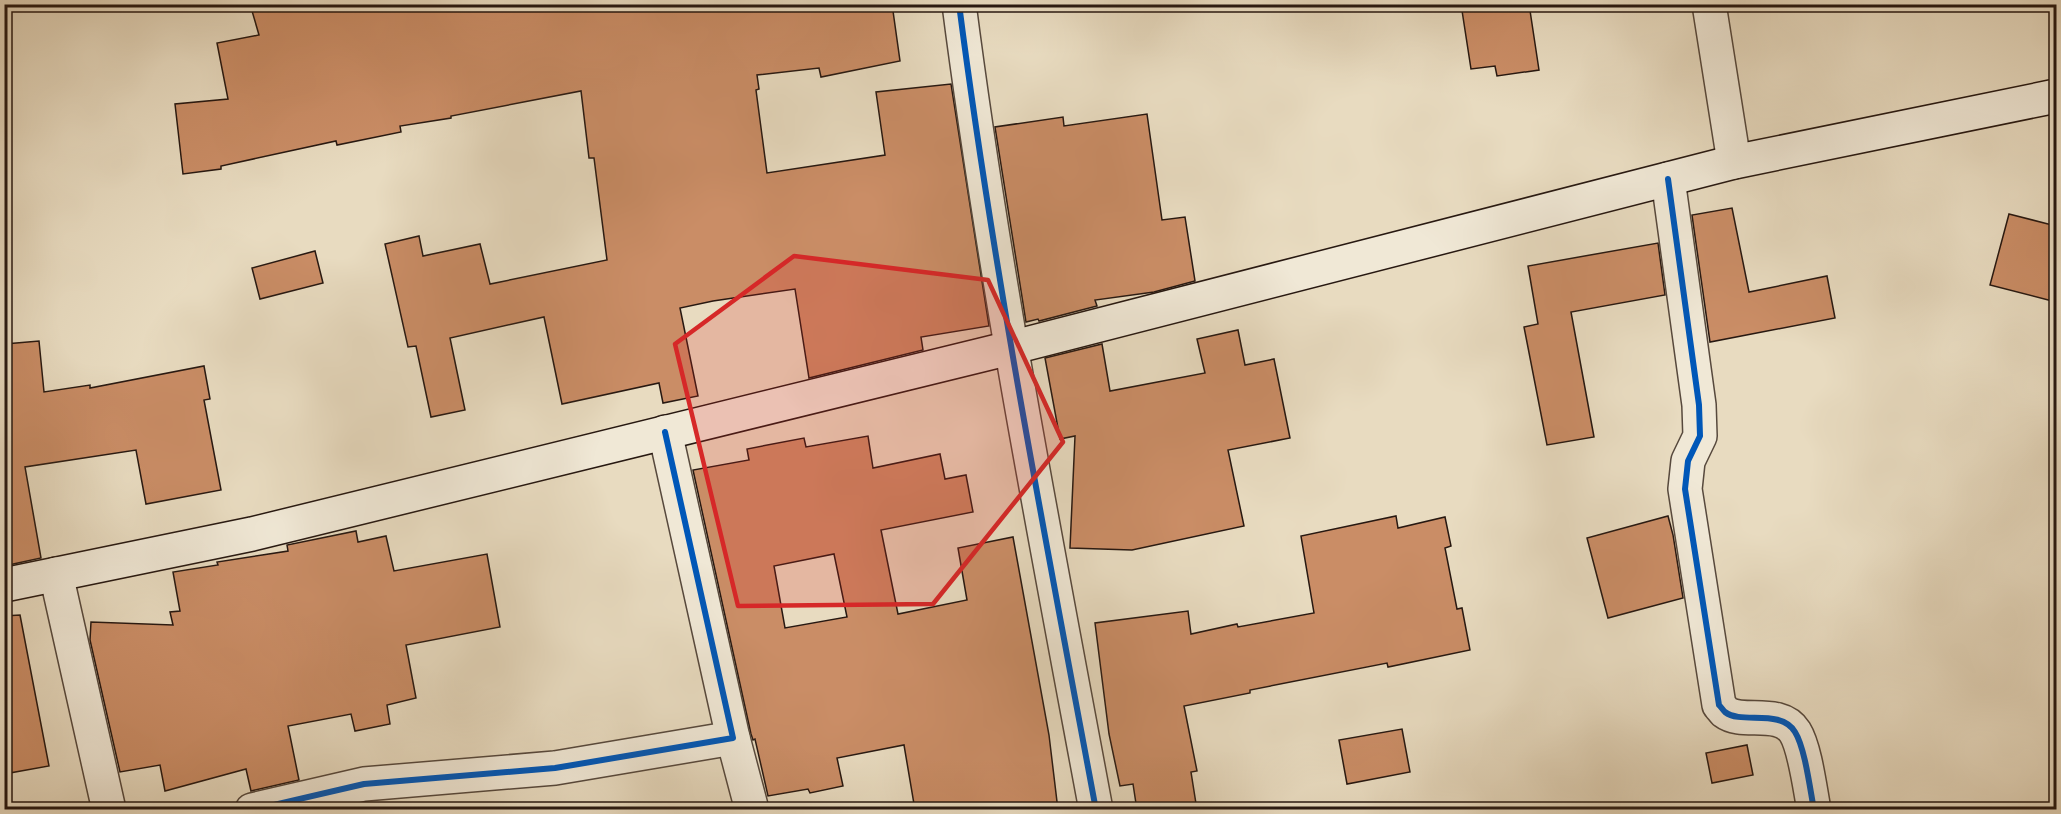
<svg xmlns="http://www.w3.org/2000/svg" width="2061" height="814" viewBox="0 0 2061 814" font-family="'IM FELL DW Pica',serif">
<rect width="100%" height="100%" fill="#e8dbc0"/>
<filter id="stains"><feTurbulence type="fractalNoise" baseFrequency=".00333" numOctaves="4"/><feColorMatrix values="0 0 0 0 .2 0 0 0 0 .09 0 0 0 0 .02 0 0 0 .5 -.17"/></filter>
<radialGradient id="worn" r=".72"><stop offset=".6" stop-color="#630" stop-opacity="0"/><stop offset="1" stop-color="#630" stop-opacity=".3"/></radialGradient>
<g fill="#ca8d66" stroke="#271811" stroke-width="1.5" fill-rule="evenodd">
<polygon points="250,4 892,4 900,61 821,77 819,68 757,75 759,89 756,90 767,173 885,155 876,92 951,84 989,326 921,337 923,350 809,378 795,289 713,301 680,308 698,396 663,403 659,383 562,404 544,317 450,338 465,410 431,417 416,346 408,347 385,244 419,236 423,256 480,244 490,284 607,260 594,158 589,158 581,91 451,116 451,118 400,126 401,132 337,145 336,141 221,166 221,169 183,174 175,104 228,99 217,43 259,35"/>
<polygon points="1461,4 1529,4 1539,70 1497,76 1495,66 1471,69"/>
<polygon points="1147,114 1162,220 1185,217 1195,281 1154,292 1095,300 1097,306 1039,321 1038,319 1026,322 995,127 1063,117 1064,126"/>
<polygon points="1732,208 1749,292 1827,276 1835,318 1710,342 1692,215"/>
<polygon points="2009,214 2056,226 2056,302 1990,285"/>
<polygon points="1658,243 1665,295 1571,312 1594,437 1547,445 1524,327 1538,324 1528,266"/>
<polygon points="315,251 323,283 260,299 252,268"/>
<polygon points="1238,330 1245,365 1274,359 1290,438 1228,450 1244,526 1132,550 1070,548 1075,436 1060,439 1045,358 1102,344 1110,391 1205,373 1197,339"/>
<polygon points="39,341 44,392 90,385 90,388 204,366 210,399 204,400 221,490 146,504 136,450 25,467 41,558 4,566 5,344"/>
<path d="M868 436 873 468 940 454 945 479 966 475 973 512 881 530 898 614 967 600 958 548 1013 537 1049 735 1058 810H915L904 745 837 758 843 786 810 793 808 789 768 796 755 739 753 740 751 734 693 470 749 460 747 449 804 438 806 447ZM834 554 847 617 785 628 774 566Z"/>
<polygon points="1396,516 1398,528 1445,517 1451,546 1445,548 1457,609 1462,608 1470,650 1388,667 1387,663 1250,690 1250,693 1184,706 1197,771 1191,772 1197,810 1137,810 1133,784 1120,786 1109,734 1095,623 1188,611 1191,634 1237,624 1238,627 1314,613 1301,536"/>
<polygon points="1668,516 1673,535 1683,598 1608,618 1587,538"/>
<polygon points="356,531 358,542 386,536 394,571 487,554 500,627 406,645 416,698 387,705 390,724 355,731 351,714 288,726 299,780 251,791 246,769 165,791 160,765 120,772 90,640 91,622 173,625 170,612 180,611 173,572 218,565 217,562 288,551 287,545"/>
<polygon points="20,615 49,766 4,774 4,616"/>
<polygon points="1402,729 1410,772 1347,784 1339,740"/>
<polygon points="1747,745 1753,775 1712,783 1706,753"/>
</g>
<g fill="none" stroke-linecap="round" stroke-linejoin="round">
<defs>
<g id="minor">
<path d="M959 4C994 275 1046 542 1096 810"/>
<polyline points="1709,4 1734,162"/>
<path d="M1668 179 1699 405 1700 436 1688 461 1685 489 1719 705C1721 707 1723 710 1725 712 1742 725 1780 708 1795 732 1805 748 1810 789 1814 810"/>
<polyline points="56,574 109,810"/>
<polyline points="733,738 752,810"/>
<polyline points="252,810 364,784 555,768 733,738 665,432"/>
</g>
<polyline id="secondary" points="4,585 252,534 1010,348 1734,162 2056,96"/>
</defs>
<use href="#minor" stroke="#57493d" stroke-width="36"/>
<use href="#secondary" stroke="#271811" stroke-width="36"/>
<use href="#minor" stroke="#f0e8d6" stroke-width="33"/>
<use href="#secondary" stroke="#f0e8d6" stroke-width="33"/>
<defs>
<g id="cycleway">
<path d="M959 4C994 275 1046 542 1096 810"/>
<path d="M1668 179 1699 405 1700 436 1688 461 1685 489 1719 705C1721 707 1723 710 1725 712 1742 725 1780 708 1795 732 1805 748 1810 789 1814 810"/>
<polyline points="252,810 364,784 555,768 733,738 665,432"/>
</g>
</defs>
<use href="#cycleway" stroke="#f0e8d6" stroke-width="10"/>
<use href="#cycleway" stroke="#0057b8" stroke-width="6"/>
</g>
<path fill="#d62828" fill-opacity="0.2" stroke="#d62828" stroke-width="4.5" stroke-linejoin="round" d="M794 256 988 280 1063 442 933 604 738 606 675 344Z"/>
<rect width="2061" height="814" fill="none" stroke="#e8dbc0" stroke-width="24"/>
<rect x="6" y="6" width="2049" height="802" fill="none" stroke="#271811" stroke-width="3"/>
<rect x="12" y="12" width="2037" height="790" fill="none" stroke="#271811" stroke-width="1.5"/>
<rect width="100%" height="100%" filter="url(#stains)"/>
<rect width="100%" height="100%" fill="url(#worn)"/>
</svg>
